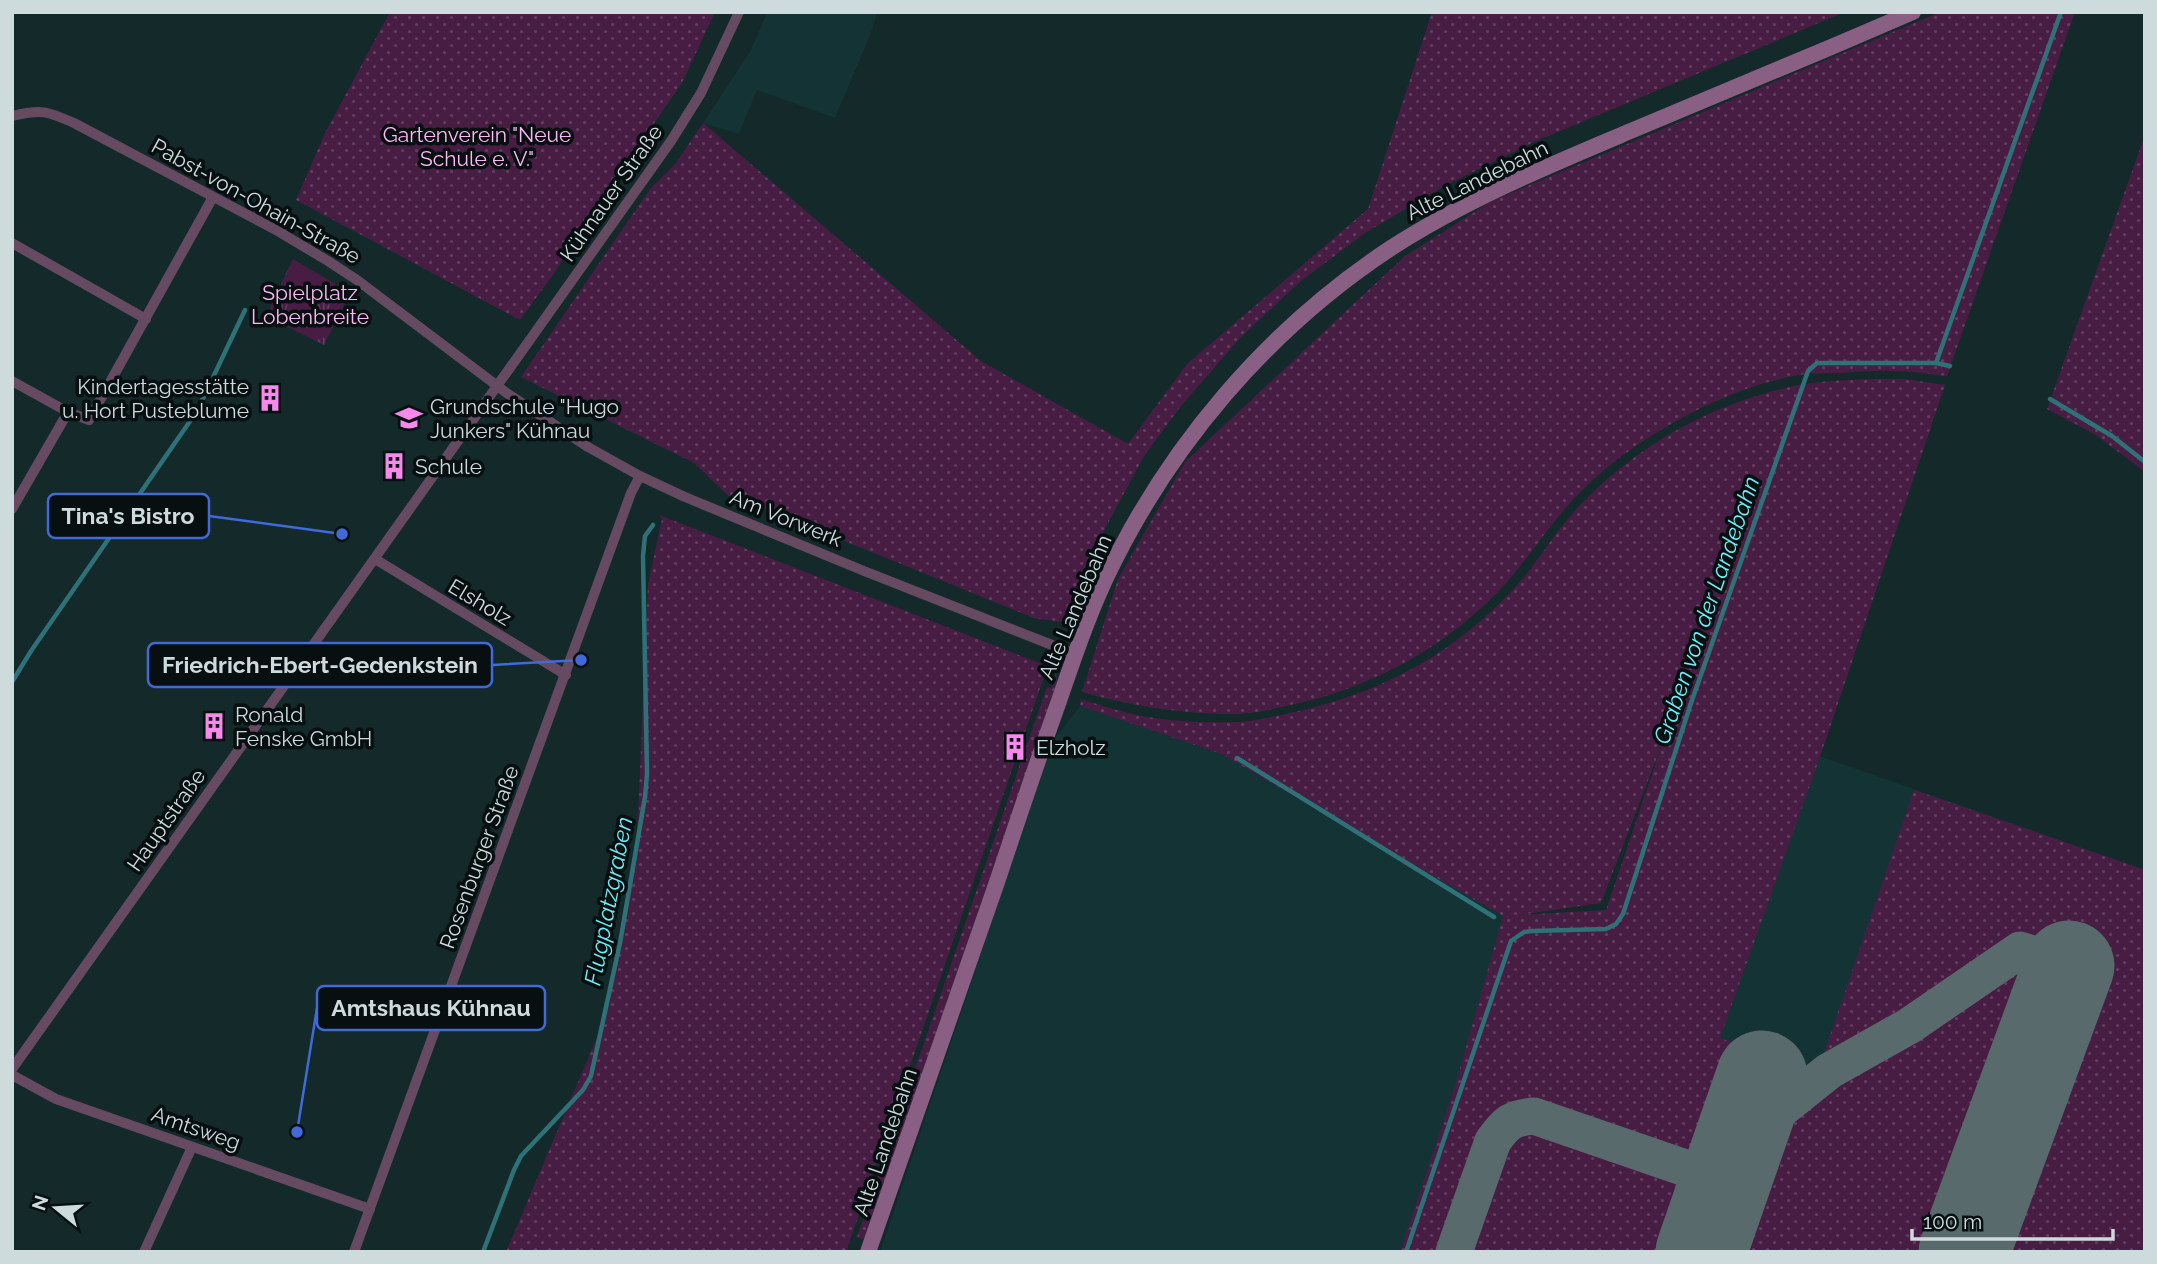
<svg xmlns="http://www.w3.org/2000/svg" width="2157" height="1264" viewBox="0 0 2157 1264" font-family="Raleway,sans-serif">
<defs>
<pattern id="grass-dots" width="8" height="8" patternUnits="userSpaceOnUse" patternTransform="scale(1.75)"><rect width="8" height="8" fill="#481d44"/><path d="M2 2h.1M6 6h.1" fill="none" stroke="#613d5e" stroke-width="1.8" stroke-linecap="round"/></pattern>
<pattern id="park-tufts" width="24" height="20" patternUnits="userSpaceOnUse" patternTransform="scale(1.75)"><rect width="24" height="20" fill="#481d44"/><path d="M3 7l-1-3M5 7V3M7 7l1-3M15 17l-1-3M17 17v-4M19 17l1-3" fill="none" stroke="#613d5e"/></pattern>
</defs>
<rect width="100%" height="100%" fill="#13292a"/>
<g fill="#143335">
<polygon points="767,12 877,12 871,33 835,118 757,90 739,134 703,123 751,50"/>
<polygon points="1080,706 1221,754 1503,916 1606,910 1677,706 2145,870 2145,1252 880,1252 1053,741"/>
</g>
<g fill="url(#grass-dots)" fill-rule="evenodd">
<polygon points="390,12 715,12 682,83 613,182 555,272 520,320 296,200 325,133"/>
<polygon points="1432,12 1845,12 1536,141 1446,185 1365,233 1301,281 1241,337 1181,406 1144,456 1085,566 1062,622 1034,618 741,499 738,505 694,463 521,377 650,189 676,163 703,123 981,361 1128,444 1187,364 1368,209"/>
<path d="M1940 12H2075L1947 376C1929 374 1911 371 1894 371 1876 370 1859 372 1841 373 1827 373 1812 373 1799 375 1732 387 1662 424 1609 466 1588 483 1567 505 1550 527 1536 545 1523 564 1508 581 1450 646 1371 689 1286 706 1265 711 1244 715 1223 714 1175 713 1128 705 1082 692L1118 579 1185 462 1405 256 1492 201Z"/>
<polygon points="2145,135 2145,472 2096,435 2047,409"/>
<path d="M1905 379 1945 385 1820 757 1720 1038 1745 1047 1715 1137 1682 1151 1674 1176 1689 1213 1676 1252H1400L1455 1086 1503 916 1221 754 1080 706 1081 699C1098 704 1115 710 1132 714 1164 721 1200 723 1233 722 1254 722 1275 716 1295 712 1379 693 1446 658 1506 597 1526 577 1542 553 1559 530 1579 504 1604 480 1631 460 1680 423 1739 397 1799 385 1834 379 1870 379 1905 379ZM1664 739 1606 910 1518 915 1601 903Z"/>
<polygon points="659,515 1042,664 1046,671 846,1252 506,1252 604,1021 637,840 648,584 662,519"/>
<polygon points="1056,672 1057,683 865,1240 857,1237 1025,750 1047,687 1052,688"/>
<polygon points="1914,790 2145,870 2145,1252 1727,1252 1793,1064 1818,1071"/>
</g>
<polygon fill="url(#park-tufts)" points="293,259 350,293 324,345 266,316"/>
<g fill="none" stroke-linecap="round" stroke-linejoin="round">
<g stroke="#2e7277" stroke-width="4.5">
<polyline points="1936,363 2061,12"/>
<polyline points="2050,399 2112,436 2145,462"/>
<polyline points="12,682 31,651 197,411 245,310"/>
<polyline points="1237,758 1494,917"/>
<polyline points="483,1252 514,1170 521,1156 583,1090 591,1076 620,943 645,797 647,774 643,556 645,536 653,525"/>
<polyline points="1406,1252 1511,941 1524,932 1532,931 1606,929 1616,924 1623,914 1691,703 1808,371 1817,363 1936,363 1950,366"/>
</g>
<g stroke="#586a6b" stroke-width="37">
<polyline points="1751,1108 1774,1115 1829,1071 1909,1026 2020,950 2069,966"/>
<path d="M1454 1252 1493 1141C1506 1123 1511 1118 1534 1116L1726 1182"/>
</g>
<g stroke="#586a6b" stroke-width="91">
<polyline points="1701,1252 1762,1076"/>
<polyline points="1964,1252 2069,966"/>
</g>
<g stroke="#654a62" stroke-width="10">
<path d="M12 116C42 109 47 111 74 123L276 230 328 261 357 280 508 394 588 447 640 476 685 497 864 571 1075 654"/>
<polyline points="12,243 146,319"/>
<polyline points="12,381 68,412"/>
<polyline points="12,509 68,412 89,420 213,197"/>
<polyline points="375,559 566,675"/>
<polyline points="12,1069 671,141 701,93 739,12"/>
<polyline points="12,1075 56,1099 370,1209"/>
<polyline points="144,1252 192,1147"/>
<polyline points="354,1252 631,493 640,476"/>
</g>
<path stroke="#8a5f84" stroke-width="16" d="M868 1252C911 1129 955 1006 997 882 1017 822 1037 762 1059 701 1073 660 1087 619 1105 580 1168 446 1268 329 1391 248 1467 199 1550 165 1633 130 1727 91 1820 52 1913 12"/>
</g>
<defs>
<symbol id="building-bare" viewBox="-9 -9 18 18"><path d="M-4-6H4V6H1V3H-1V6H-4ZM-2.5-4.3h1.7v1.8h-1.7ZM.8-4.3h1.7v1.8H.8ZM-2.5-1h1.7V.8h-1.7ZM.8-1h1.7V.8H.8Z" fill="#f788ec" stroke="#070f10" stroke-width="2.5" paint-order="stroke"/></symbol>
<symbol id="school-bare" viewBox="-9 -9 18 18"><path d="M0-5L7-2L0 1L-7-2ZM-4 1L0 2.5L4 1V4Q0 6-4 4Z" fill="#f788ec" stroke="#070f10" stroke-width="2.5" paint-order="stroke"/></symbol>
</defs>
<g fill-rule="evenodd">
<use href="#building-bare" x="251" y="379" width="38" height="38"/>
<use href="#school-bare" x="390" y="399" width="38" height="38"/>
<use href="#building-bare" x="375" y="447" width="38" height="38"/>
<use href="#building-bare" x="195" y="707" width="38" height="38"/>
<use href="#building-bare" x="996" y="728" width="38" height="38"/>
</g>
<g text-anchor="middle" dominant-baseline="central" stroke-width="7" stroke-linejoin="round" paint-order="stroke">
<g font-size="21" fill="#feb7f5" stroke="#070f10">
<text x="477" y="134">Gartenverein "Neue<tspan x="477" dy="24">Schule e. V."</tspan></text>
<text x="310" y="292">Spielplatz<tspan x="310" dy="24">Lobenbreite</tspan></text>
</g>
<g font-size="21" fill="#cedbdc" stroke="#070f10">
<text transform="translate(1477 180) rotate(-26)">Alte Landebahn</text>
<text transform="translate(611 193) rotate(-55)">Kühnauer Straße</text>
<text transform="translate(256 201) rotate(29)">Pabst-von-Ohain-Straße</text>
<text transform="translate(786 518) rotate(22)">Am Vorwerk</text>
<text transform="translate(480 602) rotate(31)">Elsholz</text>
<text transform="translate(1075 607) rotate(-67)">Alte Landebahn</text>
<text transform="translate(166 820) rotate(-55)">Hauptstraße</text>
<text transform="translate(479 857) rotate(-70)">Rosenburger Straße</text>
<text transform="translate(196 1128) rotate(19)">Amtsweg</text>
<text transform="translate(885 1142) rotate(-71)">Alte Landebahn</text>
</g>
<g font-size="21" fill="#cedbdc" stroke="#070f10" text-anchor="start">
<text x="249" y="386" text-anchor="end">Kindertagesstätte<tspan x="249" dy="24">u. Hort Pusteblume</tspan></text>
<text x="430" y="406">Grundschule "Hugo<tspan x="430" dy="24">Junkers" Kühnau</tspan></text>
<text x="415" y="466">Schule</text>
<text x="235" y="714">Ronald<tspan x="235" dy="24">Fenske GmbH</tspan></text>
<text x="1036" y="747">Elzholz</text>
</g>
<g font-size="23" font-style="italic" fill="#6deff8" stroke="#070f10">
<text transform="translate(1706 610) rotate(-71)">Graben von der Landebahn</text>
<text transform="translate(608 901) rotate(-79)">Flugplatzgraben</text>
</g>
</g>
<path fill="none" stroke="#406ad9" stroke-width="2.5" d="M342 534L209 516M581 660L492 665M297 1132L317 1008"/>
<g fill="#406ad9" stroke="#070f10" stroke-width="2.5">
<circle cx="342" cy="534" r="7"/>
<circle cx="581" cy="660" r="7"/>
<circle cx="297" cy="1132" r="7"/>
</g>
<g fill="#070f10" stroke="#406ad9" stroke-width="2.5">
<rect x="48" y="494" width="161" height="44" rx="7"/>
<rect x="148" y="643" width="344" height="44" rx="7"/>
<rect x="317" y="986" width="228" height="44" rx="7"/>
</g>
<g font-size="23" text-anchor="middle" font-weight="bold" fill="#cedbdc">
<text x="128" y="524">Tina's Bistro</text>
<text x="320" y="673">Friedrich-Ebert-Gedenkstein</text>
<text x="431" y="1016">Amtshaus Kühnau</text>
</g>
<rect width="2157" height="1264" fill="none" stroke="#cedbdc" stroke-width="28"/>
<g transform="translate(56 1208) rotate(288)" stroke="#070f10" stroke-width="5" paint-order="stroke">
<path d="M0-5L12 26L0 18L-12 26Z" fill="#cedbdc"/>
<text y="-10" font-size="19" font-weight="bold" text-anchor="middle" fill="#cedbdc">N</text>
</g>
<path d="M1912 1229v10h201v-10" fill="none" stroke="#cedbdc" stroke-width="3.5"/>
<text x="1923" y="1229" font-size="21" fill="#cedbdc" stroke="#070f10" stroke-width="5" paint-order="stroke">100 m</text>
</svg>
